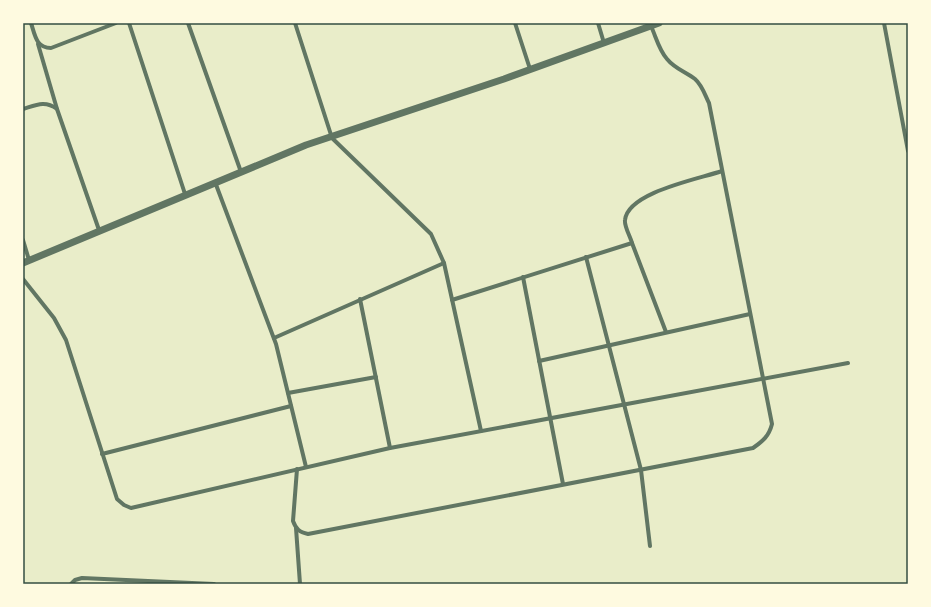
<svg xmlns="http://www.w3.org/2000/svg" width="931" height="607" viewBox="0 0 931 607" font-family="'Source Serif 4',serif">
<rect width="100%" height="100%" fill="#e9edc9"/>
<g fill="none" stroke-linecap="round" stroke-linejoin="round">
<g stroke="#617663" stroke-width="4">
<path d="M31 23C35 35 36 48 51 48L116 23"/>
<polyline points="129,23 185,194"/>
<polyline points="188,23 241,172"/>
<polyline points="295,23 332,138 431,234 444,263 481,431"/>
<polyline points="515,23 530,69"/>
<polyline points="598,23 604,43"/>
<polyline points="884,23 908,151"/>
<polyline points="38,44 57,109"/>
<path d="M23 109C36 105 45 100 57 109L99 230"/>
<polyline points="215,182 276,344 306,467"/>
<polyline points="23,240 29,260"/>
<polyline points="632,243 666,332"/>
<polyline points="586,257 641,470 650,546"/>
<polyline points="523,277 563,484"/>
<polyline points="23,279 54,318 66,340 117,499 124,505 131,508 390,448 848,363"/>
<polyline points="360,299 390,448"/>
<path d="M452 300 632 243C630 236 624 226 625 220 628 192 699 179 722 171"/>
<polyline points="274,338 444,263"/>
<polyline points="539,361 750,314"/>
<polyline points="288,393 376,377"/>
<polyline points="102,454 291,406"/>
<path d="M297 469 293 521C296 529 299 532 308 534L753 448C763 441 769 436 772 424L709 103C705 95 702 85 695 79 686 72 675 69 667 59 659 50 656 37 651 26"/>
<polyline points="296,528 300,584"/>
<polyline points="71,584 75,580 82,578 214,584"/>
</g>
<polyline stroke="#617663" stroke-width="7" points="23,263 306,145 504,79 659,23"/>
</g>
<rect width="931" height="607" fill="none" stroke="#fefae0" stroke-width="48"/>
<rect x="24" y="24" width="883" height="559" fill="none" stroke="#344e41" stroke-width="1.5"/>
</svg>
